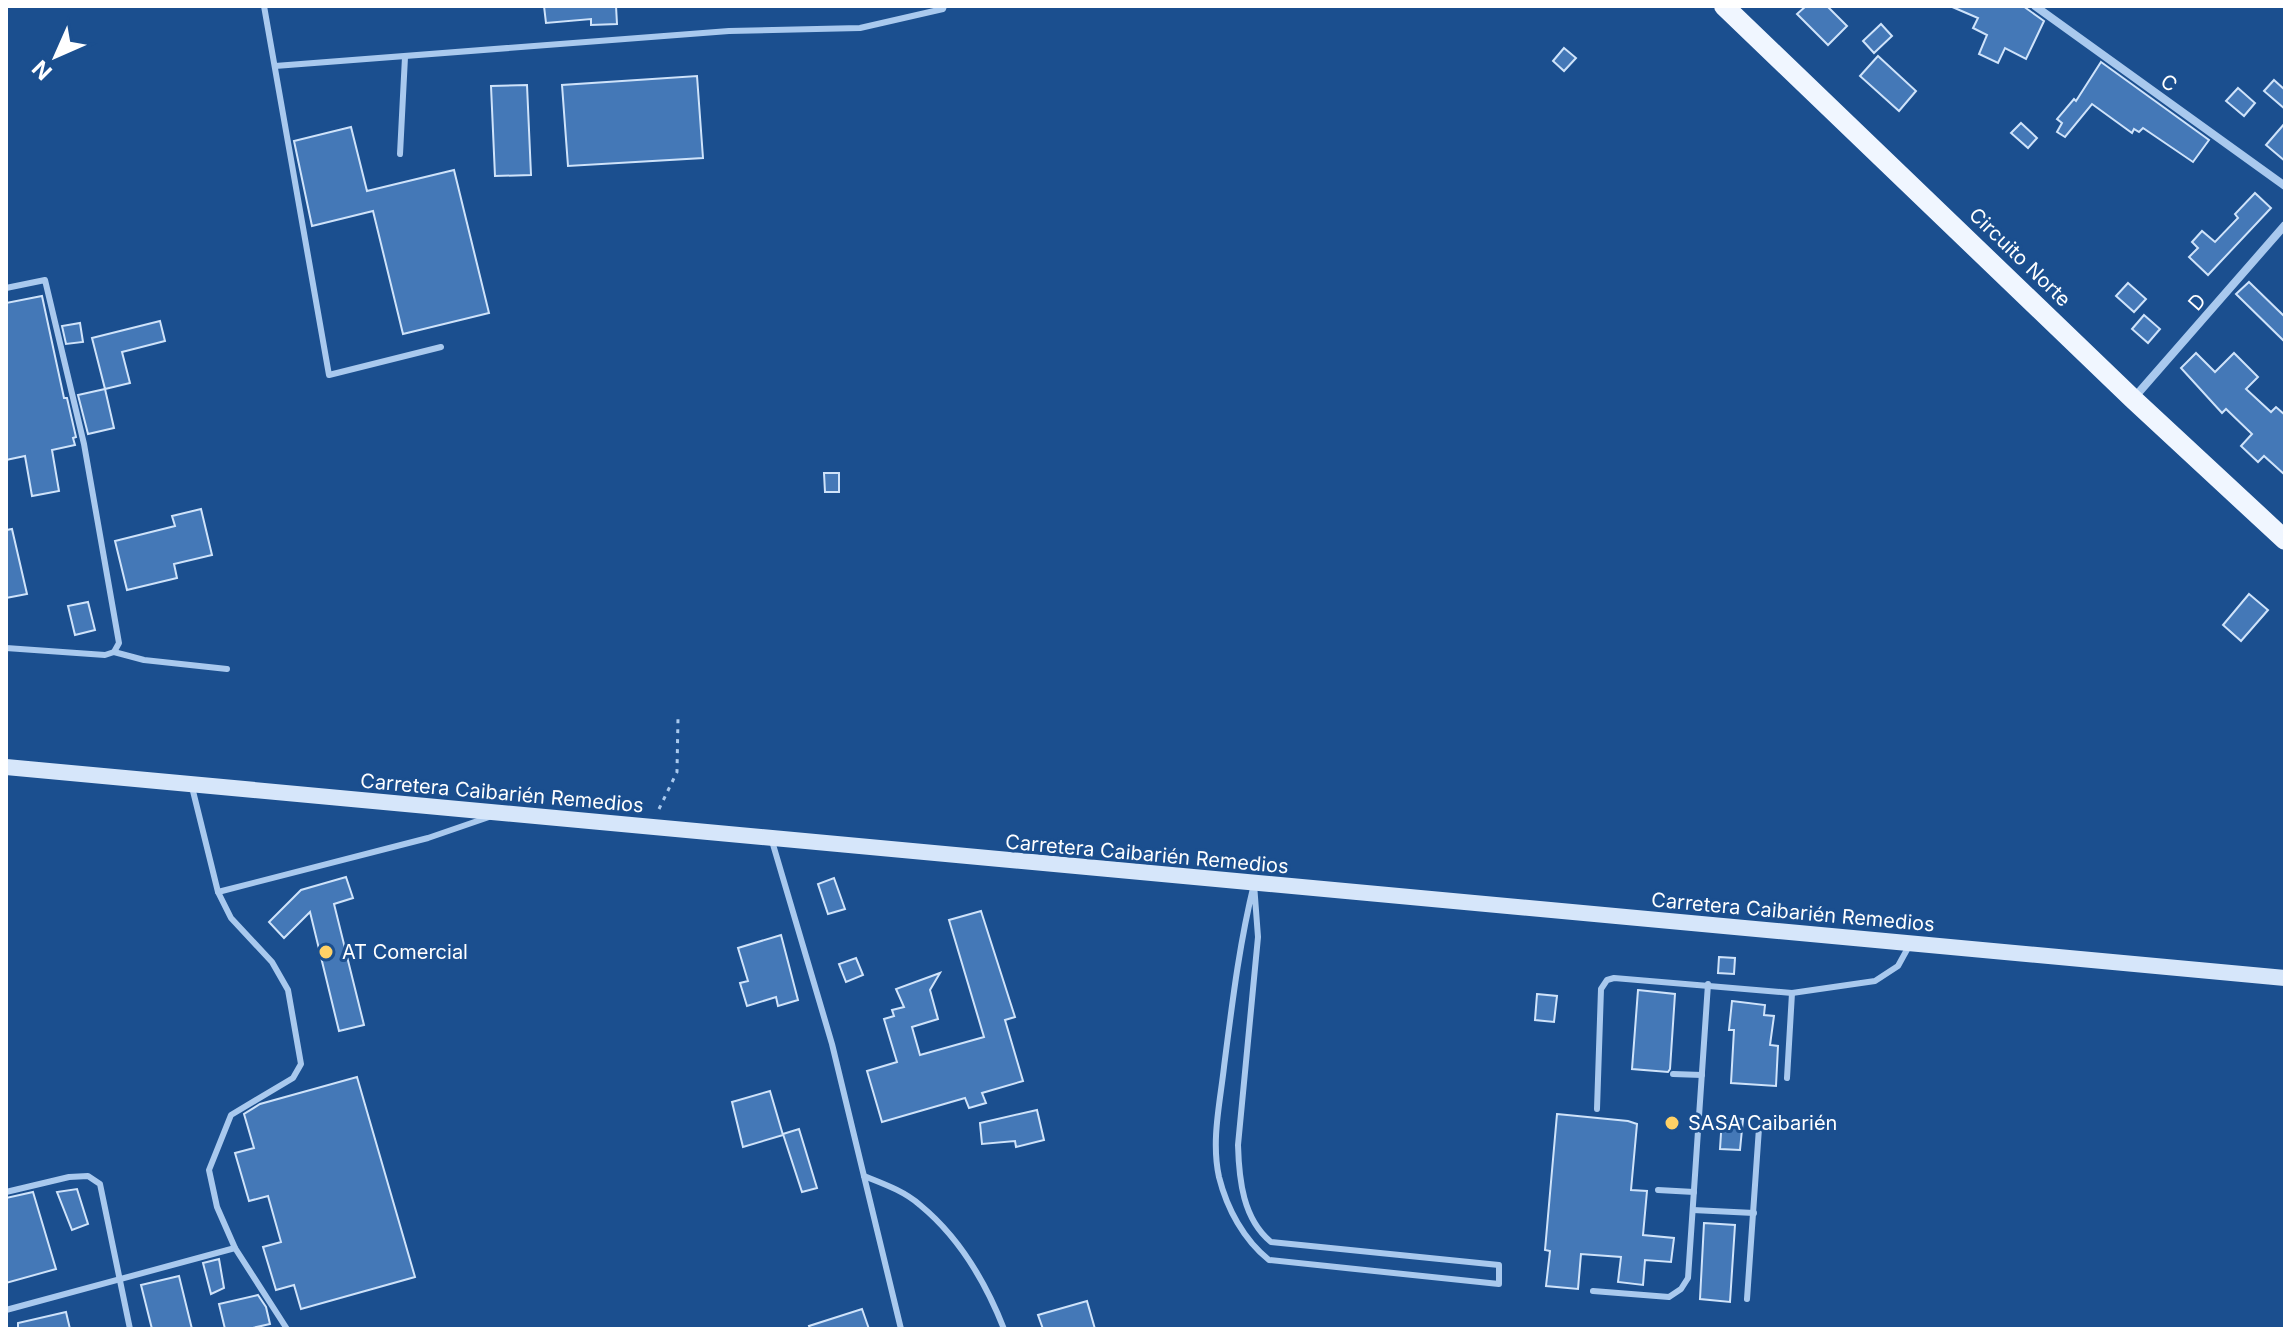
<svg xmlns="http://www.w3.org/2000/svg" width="2291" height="1335" viewBox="0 0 2291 1335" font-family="Inter,sans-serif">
<rect width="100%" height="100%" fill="#1b4f8f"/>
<g fill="#4478b7" stroke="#cfe3fa" stroke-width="2">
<polygon points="544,6 616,6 617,24 591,25 591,19 546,23"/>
<polygon points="1806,6 1827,6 1847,26 1828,45 1797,14"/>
<polygon points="1950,6 2023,6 2044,21 2026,59 2005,48 1998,63 1979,54 1987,35 1973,28 1978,18"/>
<polygon points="1881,24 1892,36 1874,53 1863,41"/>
<polygon points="1564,48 1576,58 1564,71 1553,61"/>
<polygon points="1878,56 1916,91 1899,111 1860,76"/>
<polygon points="2101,62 2209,140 2193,162 2143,128 2139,132 2134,129 2132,133 2092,104 2065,137 2057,132 2062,123 2057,119 2074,99 2076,101"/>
<polygon points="697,76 703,158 568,166 562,85"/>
<polygon points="2274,80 2285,90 2285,109 2264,91"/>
<polygon points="527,85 531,175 495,176 491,86"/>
<polygon points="2238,88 2255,103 2244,116 2226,101"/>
<polygon points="2021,123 2037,138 2028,148 2011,133"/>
<polygon points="2285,123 2285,161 2266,145"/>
<polygon points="351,127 367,191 454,170 489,313 403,334 373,211 312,226 294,141"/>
<polygon points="2255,193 2271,208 2208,275 2189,257 2198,248 2192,242 2202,231 2215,242 2238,218 2235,214"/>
<polygon points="2249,282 2285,317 2285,342 2236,294"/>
<polygon points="2128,283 2146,299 2134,312 2116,296"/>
<polygon points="42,296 64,398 67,398 76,437 73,438 75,445 52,450 59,491 32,496 25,456 6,460 6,303"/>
<polygon points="2144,315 2160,329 2148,343 2132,329"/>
<polygon points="160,321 165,341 122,352 130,383 105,389 92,338"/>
<polygon points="80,323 83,342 66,344 62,326"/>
<polygon points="2196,353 2215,372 2234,353 2258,377 2246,389 2271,412 2276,407 2285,415 2285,475 2264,456 2258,462 2241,446 2252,434 2226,409 2222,413 2181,368"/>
<polygon points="105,389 114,428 88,434 78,395"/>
<polygon points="824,473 839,473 839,492 825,492"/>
<polygon points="201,509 212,555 174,564 177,578 127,590 115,541 175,526 172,516"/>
<polygon points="12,529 27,594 6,598 6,530"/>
<polygon points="2249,594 2268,610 2241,641 2223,625"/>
<polygon points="88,602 95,630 75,635 68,606"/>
<polygon points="346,877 353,898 334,904 364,1025 339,1031 310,912 284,938 269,922 301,890"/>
<polygon points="834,878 845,909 828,914 818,884"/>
<polygon points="981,911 1015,1017 1005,1020 1023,1081 982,1093 986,1103 969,1108 965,1098 882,1122 867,1071 897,1062 884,1019 894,1016 892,1010 904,1007 896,989 940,973 930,990 938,1019 912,1027 920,1055 984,1037 949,920"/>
<polygon points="781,935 798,1000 778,1006 776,997 747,1006 740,983 748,981 738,948"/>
<polygon points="1719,957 1735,958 1734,974 1718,973"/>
<polygon points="856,958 863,975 846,982 839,964"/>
<polygon points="1638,990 1675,994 1670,1069 1668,1072 1632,1069"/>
<polygon points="1537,994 1557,996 1554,1022 1535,1020"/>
<polygon points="1732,1001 1765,1005 1764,1015 1774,1016 1770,1045 1778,1046 1776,1086 1731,1083 1734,1030 1729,1030"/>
<polygon points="357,1077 415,1277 301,1309 294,1285 276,1290 263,1247 281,1242 268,1196 249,1201 235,1153 254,1148 244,1114 260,1104"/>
<polygon points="770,1091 783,1135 743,1147 732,1102"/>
<polygon points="1037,1110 1044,1140 1016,1147 1015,1141 982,1144 980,1123"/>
<polygon points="1557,1114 1628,1121 1637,1124 1631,1190 1647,1191 1643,1235 1674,1238 1671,1262 1645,1260 1643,1285 1618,1282 1621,1257 1581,1254 1578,1289 1546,1286 1550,1251 1545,1250"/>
<polygon points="1722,1118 1743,1119 1740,1150 1720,1149"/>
<polygon points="799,1129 817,1188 802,1192 783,1134"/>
<polygon points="77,1189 88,1224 72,1230 57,1192"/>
<polygon points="33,1192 56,1269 6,1283 6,1198"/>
<polygon points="1704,1223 1735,1225 1730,1302 1700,1299"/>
<polygon points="219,1259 224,1288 211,1294 203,1263"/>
<polygon points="179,1276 192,1329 152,1329 141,1285"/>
<polygon points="258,1295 266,1307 270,1324 248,1329 225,1329 219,1304"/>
<polygon points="1087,1301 1095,1329 1043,1329 1038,1315"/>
<polygon points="862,1309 869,1329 810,1329 809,1326"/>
<polygon points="66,1312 70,1329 18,1329 18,1323"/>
</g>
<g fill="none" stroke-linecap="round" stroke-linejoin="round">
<polyline stroke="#a9c9ee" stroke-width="3" stroke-dasharray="4 6" stroke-linecap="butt" points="659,809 677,772 678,718"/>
<g stroke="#a9c9ee" stroke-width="6">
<polyline points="264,6 329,375 441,347"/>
<polyline points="275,66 729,31 860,28 943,9 944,6"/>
<polyline points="400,154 405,57"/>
<polyline points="6,288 45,280 84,444 119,643 114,652 105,655 6,648"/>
<polyline points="114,652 144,660 227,669"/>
<polyline points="192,787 218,892 231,918 272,962 288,990 301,1064 293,1078 231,1115 209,1170 217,1207 235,1248 287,1329"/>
<polyline points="772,841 832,1044 901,1329"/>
<path d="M1254 884 1258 937 1238 1145C1239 1180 1243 1219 1271 1242L1499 1265V1284L1269 1260C1244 1240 1227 1209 1219 1177 1211 1141 1220 1103 1224 1067 1232 1005 1239 945 1254 884Z"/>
<polyline points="218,892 428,838 489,817"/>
<polyline points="1673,1074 1702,1075"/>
<polyline points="1787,1078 1792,993"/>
<polyline points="1597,1109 1601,989 1607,980 1614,978 1792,993 1875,981 1898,966 1909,946"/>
<path d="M864 1176C884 1184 904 1191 920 1205 959 1237 986 1283 1004 1329"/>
<polyline points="1658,1190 1694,1192"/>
<polyline points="6,1192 69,1177 88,1176 100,1184 130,1329"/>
<polyline points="1693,1210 1754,1213"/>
<polyline points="1593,1291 1669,1297 1681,1289 1688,1278 1708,984"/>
<polyline points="1747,1299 1759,1128"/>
<polyline points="6,1310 235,1248"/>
</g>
<g stroke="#a9c9ee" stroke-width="8">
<polyline points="2035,6 2285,186"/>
<polyline points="2133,399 2285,225"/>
</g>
<polyline stroke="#d6e6fa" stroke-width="16" points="6,767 2285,978"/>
<polyline stroke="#f0f6ff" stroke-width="20" points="1724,6 2133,399 2285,540"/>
</g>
<g fill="#ffd166" stroke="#1b4f8f" stroke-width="3">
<circle cx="326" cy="952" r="8"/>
<circle cx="1672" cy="1123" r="8"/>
</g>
<g text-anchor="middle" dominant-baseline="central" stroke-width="6" stroke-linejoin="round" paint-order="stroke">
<g font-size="20" fill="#fff" stroke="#1b4f8f">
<text transform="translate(2169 83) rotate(36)">C</text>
<text transform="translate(2020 257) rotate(44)">Circuito Norte</text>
<text transform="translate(2197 302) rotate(-49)">D</text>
<text transform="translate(502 793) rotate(5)">Carretera Caibarién Remedios</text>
<text transform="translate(1147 854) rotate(5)">Carretera Caibarién Remedios</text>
<text transform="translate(1793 912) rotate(5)">Carretera Caibarién Remedios</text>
</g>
<g font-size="20" fill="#fff" stroke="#1b4f8f" text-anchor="start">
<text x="342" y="952">AT Comercial</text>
<text x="1688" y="1123">SASA Caibarién</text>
</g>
</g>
<rect width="2291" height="1335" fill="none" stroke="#ffffff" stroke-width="16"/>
<g transform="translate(56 56) rotate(225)" stroke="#1b4f8f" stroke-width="6" paint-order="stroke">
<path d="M0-6L14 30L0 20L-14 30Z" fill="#ffffff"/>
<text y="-12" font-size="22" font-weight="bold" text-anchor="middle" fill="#ffffff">N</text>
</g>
</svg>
